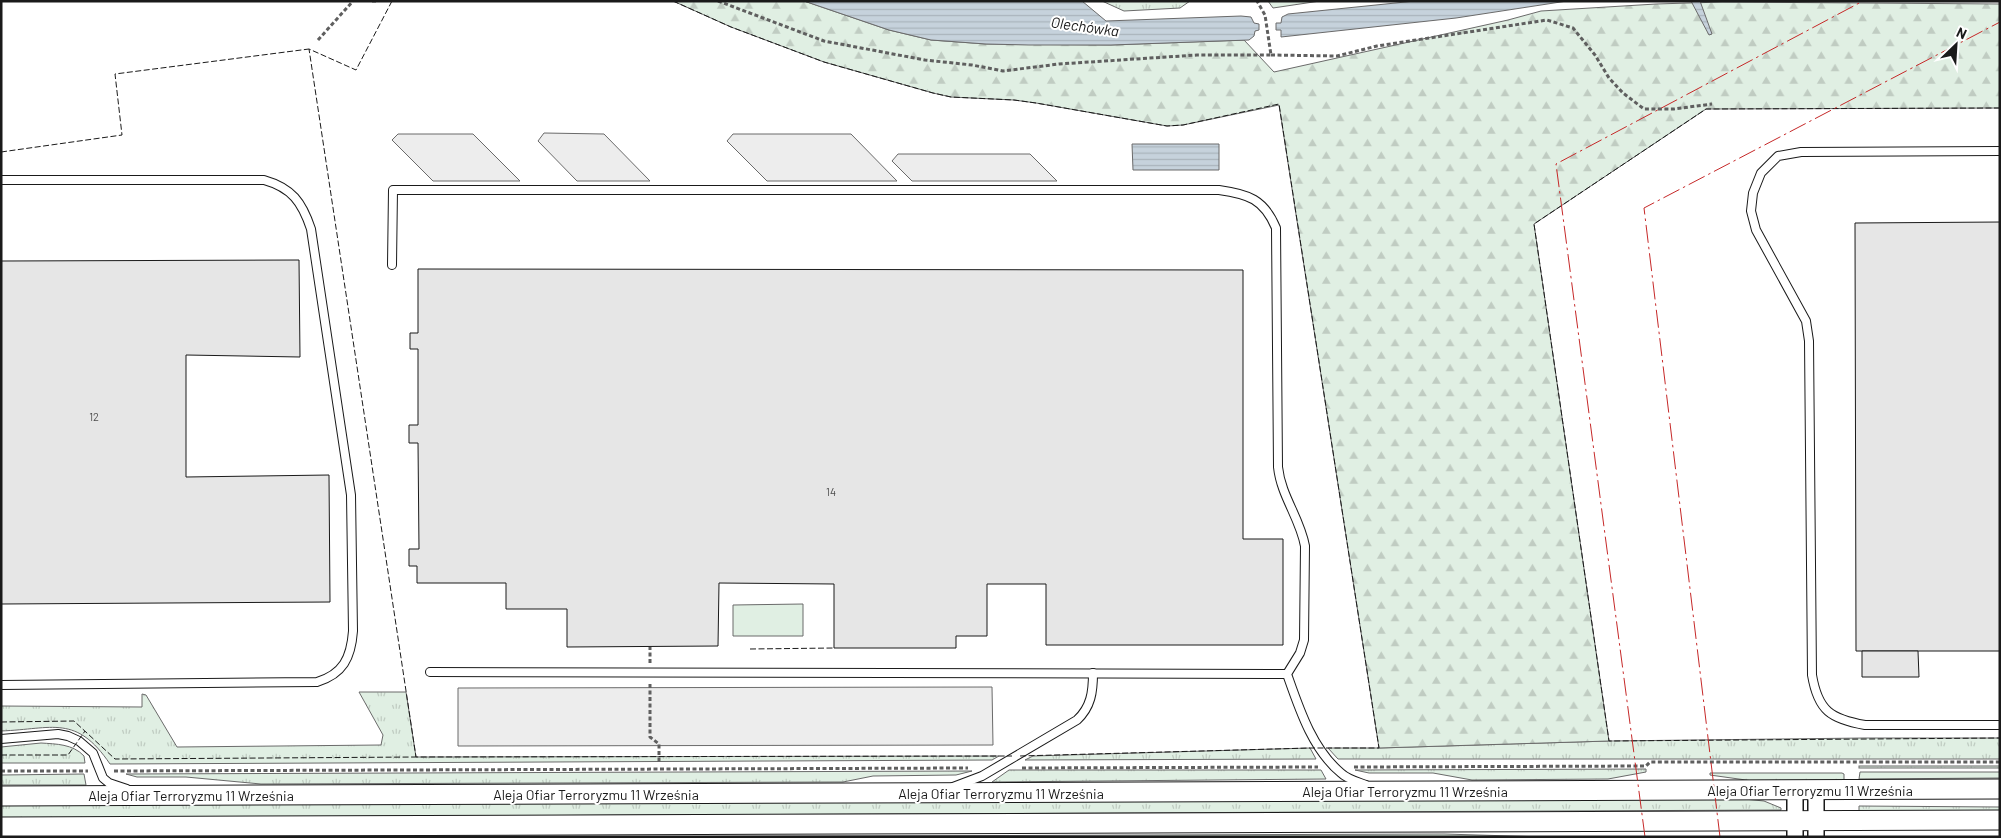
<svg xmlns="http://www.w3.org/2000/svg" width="2001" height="838" viewBox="0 0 2001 838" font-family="Barlow,sans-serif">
<defs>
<pattern id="grass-tufts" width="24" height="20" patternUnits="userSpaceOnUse" patternTransform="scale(1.25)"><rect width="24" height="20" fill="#e0efe3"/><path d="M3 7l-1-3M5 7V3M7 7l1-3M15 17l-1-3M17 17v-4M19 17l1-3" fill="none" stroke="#c0ccc2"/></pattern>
<pattern id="forest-firs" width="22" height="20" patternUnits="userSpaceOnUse" patternTransform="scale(1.25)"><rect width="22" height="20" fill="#e0efe3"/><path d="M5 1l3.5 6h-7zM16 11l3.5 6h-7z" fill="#c0ccc2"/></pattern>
<pattern id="water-rules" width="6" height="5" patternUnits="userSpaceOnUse" patternTransform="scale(1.25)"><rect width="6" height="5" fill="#c6d2dc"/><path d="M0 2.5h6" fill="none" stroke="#aab4bc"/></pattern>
</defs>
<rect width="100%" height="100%" fill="#fff"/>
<g fill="url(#grass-tufts)" stroke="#6a6a6a">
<polygon points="1102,1 1190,1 1180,8 1124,11"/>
<polygon points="1268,1 1320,1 1273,8"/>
<path d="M359 692H406L416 757 999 756 992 760 110 764C76 714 53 729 1 731V706L142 707V694L146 695 177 747 381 745 383 735Z"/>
<polygon points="1864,738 2000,738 2000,759 1338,759 1328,748 1379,748 1609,741"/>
<path d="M41 743C56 744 73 744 84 756L85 763H1V747Z"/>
<polygon points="1310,748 1316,759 1025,760 1033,756"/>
<rect x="1859" y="766" width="141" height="2"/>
<polygon points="1646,769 1646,772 1608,779 1472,780 1433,773 1369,773 1355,770"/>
<polygon points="1009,770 1321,770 1326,779 992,782"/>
<polygon points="972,771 956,775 873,776 843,782 261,784 186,777 137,777 126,774"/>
<polygon points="1860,772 2000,772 2000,778 1859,779"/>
<polygon points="1710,773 1842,773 1844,774 1844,781 1753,781 1710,775"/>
<polygon points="84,774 86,785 1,785 1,775"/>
<polygon points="1744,799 1764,801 1781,808 1781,810 1,818 1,805"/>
<polygon points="1859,806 2000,807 2000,811 1859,811"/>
<polygon points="1444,834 1545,837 562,837"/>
</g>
<polygon fill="url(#forest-firs)" stroke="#6a6a6a" points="673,1 804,1 889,30 931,40 986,44 1111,45 1244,40 1274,72 1508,20 1541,11 1656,4 1722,2 2000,4 2000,108 1706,109 1534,224 1609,741 1379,748 1279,105 1183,125 1167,126 1036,103 1014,100 951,97 933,93 824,62 731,27"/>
<polygon fill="#e0efe3" stroke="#6a6a6a" points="803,604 803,636 733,636 733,605"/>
<g fill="#ededed" stroke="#6a6a6a">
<polygon points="544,133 604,134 650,181 577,181 538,141"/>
<polygon points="398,134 473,134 520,181 433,181 392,140"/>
<polygon points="733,134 851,134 897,181 767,181 727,141"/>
<polygon points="898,154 1030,154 1057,181 912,181 892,161"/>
<polygon points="992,687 993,745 458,746 458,688"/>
</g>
<g fill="url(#water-rules)" stroke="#6a6a6a">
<polygon points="804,1 1082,1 1106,21 1241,16 1251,17 1254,23 1259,24 1259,30 1255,31 1254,36 1249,40 1111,45 1029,45 986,44 931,40 889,30"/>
<polygon points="1415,1 1567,1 1456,18 1281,37 1281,30 1276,30 1276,23 1281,23 1282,17 1288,14"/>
<polygon points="1691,1 1700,1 1712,34 1709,35"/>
<polygon points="1132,144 1219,144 1219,170 1133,170"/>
</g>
<g fill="#e6e6e6" stroke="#1a1a1a">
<polygon points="2000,222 2000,651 1856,651 1855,223"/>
<polygon points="299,260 300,357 186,355 186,477 329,475 330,602 1,604 1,261"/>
<polygon points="418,269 1243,270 1243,539 1283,539 1283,645 1046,645 1046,584 987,584 987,636 956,636 956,648 834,648 834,584 719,583 718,646 567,647 567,609 506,609 506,583 417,583 417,566 409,566 409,549 419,549 418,443 409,443 409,425 418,425 418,349 410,349 410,333 418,333"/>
<polygon points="1862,651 1918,651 1919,677 1862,677"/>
</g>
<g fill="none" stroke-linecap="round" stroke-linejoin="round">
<defs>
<g id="service">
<path d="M2000 151 1801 152 1778 156 1761 173 1753 193 1751 211 1756 230 1806 321 1809 341 1812 675C1818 711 1831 719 1865 725H2000"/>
<path d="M1 180H264C292 188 302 202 311 229L351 495 353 631C351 658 343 674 317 682L1 685"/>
<path d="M392 265 393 190H1219C1248 194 1264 199 1276 228L1278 467C1281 496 1300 518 1305 546L1304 640 1300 653 1287 674C1299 708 1312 749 1341 773 1347 779 1358 782 1366 785"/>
<polyline points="430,672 1287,674"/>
<polyline points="1,739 58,734 68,736 79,741 93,753 103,778 109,783 127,789"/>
<path d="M953 787 982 776 1077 720C1091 707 1093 692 1093 673"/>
</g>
<g id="minor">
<polyline points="1816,790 1816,837"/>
<polyline points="1795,837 1795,790"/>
</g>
<g id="tertiary">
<polyline points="1,796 2000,789"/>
<polyline points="1,827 2000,820"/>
</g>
</defs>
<use href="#service" stroke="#1a1a1a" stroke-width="10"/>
<use href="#minor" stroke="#1a1a1a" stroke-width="18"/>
<use href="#tertiary" stroke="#1a1a1a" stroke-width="21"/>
<g stroke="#5f5f5f" stroke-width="3" stroke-dasharray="4 2.5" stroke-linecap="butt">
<polyline points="372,1 376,1"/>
<polyline points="718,1 824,41 925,60 972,65 1003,71 1059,64 1197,55 1271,55 1265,15 1257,1"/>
<polyline points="318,40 353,1"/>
<polyline points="1271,55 1337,56 1377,46 1547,20 1573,28 1595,55 1609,78 1623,93 1644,109 1674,109 1712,104"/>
<polyline points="650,663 650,647"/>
<polyline points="650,684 650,737 659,744 659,764"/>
<polyline points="1354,767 1646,766 1650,762 2000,762"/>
<polyline points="1022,768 1318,767"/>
<polyline points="1,771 88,771"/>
<polyline points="114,771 968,768"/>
</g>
<use href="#service" stroke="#fff" stroke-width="8"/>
<use href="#minor" stroke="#fff" stroke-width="15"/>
<use href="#tertiary" stroke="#fff" stroke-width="19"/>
<g stroke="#1a1a1a" stroke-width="1" stroke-dasharray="6 2.5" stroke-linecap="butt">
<polyline points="392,1 356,70 309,49 416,757 1012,756"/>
<polyline points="673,1 731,27 824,62 933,93 951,97 1014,100 1036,103 1167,126 1183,125 1279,104 1379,748 1310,748 1019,756"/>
<polyline points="2000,108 1706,109 1534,224 1609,741 2000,738"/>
<polyline points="1,152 122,135 115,74 309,49"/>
<polyline points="750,649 834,648"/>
<polyline points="1,722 74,721 115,759 416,757"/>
<polyline points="1,755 68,755 85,731"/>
</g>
<g stroke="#c62828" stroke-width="1" stroke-dasharray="18 4 2.5 4" stroke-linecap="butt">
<polyline points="1645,837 1556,164 1863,1"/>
<polyline points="1720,837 1644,208 2000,22"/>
</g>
</g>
<g text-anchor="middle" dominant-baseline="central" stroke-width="4" stroke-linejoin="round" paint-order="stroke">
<g font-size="11" fill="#4d4d4d">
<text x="94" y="416">12</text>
<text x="831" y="491">14</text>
</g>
<g font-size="14" fill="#1a1a1a" stroke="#fff">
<text x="1810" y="790">Aleja Ofiar Terroryzmu 11 Września</text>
<text x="1405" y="791">Aleja Ofiar Terroryzmu 11 Września</text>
<text x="1001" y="793">Aleja Ofiar Terroryzmu 11 Września</text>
<text x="596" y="794">Aleja Ofiar Terroryzmu 11 Września</text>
<text x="191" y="795">Aleja Ofiar Terroryzmu 11 Września</text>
</g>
<g font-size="15" font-style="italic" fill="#1a1a1a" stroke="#fff">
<text transform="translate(1085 26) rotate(8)">Olechówka</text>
</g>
</g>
<rect width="2001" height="838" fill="none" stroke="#1a1a1a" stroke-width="5"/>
<g transform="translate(1956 45) rotate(25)" stroke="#ffffff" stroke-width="4" paint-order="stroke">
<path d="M0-4L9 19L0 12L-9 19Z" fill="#1a1a1a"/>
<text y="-8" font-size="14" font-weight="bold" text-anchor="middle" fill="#1a1a1a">N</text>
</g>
</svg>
